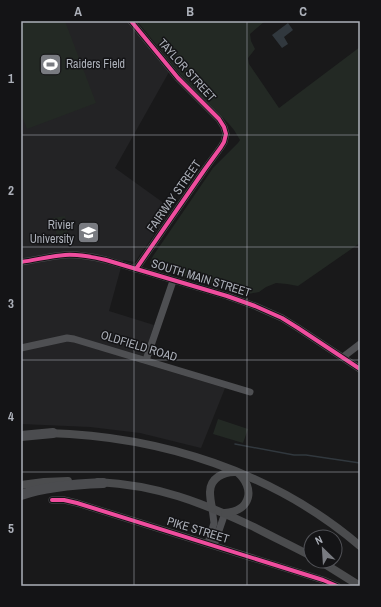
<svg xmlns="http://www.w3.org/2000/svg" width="381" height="607" viewBox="0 0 381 607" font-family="'Archivo Narrow',sans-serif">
<rect width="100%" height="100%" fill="#19191a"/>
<polygon fill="#232325" points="21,21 127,21 169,72 115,168 172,209 135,262 123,260 109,311 154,325 142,363 225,388 201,448 140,433 90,427 21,424"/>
<g fill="#232924">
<polygon points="31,21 65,21 96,103 27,129 21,114 21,25"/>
<polygon points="137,21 265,21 250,34 251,41 255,49 252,53 248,58 249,64 279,108 360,47 360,243 298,286 287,284 276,283 266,287 259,292 248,294 152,267 150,262 153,256 213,168 238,143 240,140 234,130 229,124 180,74"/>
<polygon points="65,216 68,235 57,237 53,218"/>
<polygon points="218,419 248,429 243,443 213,434"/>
</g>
<polygon fill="#31383e" points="288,23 293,30 284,37 288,44 282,48 272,35"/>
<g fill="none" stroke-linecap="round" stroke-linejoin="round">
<polyline stroke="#31383e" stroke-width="1.5" points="235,444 294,455 306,455 360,463"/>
<g stroke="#4e4f52" stroke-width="7">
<polyline points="131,21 178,78 219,119 224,127 226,134 224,142 221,147 205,169 136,269"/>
<path d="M21 262C36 260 50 256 65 255 79 254 93 257 106 260L227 296 255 306 282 318 298 328 360 369"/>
<polyline points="21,348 67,338 74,339 250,392"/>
<polyline points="343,357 360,344"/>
<polyline points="146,360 173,281"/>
<polyline points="52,500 64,500 77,503 323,580 337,586"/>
<polyline points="208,543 214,523 212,508"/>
<polyline points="214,545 225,513"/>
</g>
<g stroke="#4b4c4e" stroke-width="8">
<path d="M48 433C160 436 274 472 360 546"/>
<path d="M98 482C157 485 201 502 254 527 273 537 292 546 311 556"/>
<polyline points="21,485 44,482 68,481"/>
<path d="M212 508C211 503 210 497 210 492 210 478 224 471 237 472 256 488 251 511 225 513"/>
<polyline points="320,561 360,586"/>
</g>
<g stroke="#4b4c4f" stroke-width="10">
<polyline points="21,436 53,433"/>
<path d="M21 495C47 486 76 484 103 483"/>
</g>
<defs>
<g id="cycleway">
<polyline points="131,21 178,78 219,119 224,127 226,134 224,142 221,147 205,169 136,269"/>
<path d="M21 262C36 260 50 256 65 255 79 254 93 257 106 260L227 296 255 306 282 318 298 328 360 369"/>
<polyline points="52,500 64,500 77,503 323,580 337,586"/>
</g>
</defs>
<use href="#cycleway" stroke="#141416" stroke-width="6"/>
<use href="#cycleway" stroke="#ef4d9e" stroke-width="4"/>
</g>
<path fill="none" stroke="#acb0b9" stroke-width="1" stroke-opacity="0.55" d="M134 21V586M247 21V586M21 135H360M21 247H360M21 360H360M21 472H360"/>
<defs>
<symbol id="stadium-square" viewBox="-11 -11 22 22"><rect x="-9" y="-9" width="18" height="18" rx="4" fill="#797b81" stroke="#141416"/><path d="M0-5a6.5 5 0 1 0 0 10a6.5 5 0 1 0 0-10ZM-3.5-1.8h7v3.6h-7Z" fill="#fff"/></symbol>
<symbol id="university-square" viewBox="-11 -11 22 22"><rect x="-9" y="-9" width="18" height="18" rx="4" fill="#797b81" stroke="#141416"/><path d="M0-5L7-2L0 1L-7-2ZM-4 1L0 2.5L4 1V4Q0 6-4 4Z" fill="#fff"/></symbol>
</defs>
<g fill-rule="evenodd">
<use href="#stadium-square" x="38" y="52" width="25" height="25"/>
<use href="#university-square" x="76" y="220" width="25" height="25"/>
</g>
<g text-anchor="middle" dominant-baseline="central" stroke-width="3" stroke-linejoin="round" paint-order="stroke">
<g font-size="12" fill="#acb0b9" stroke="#141416" text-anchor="start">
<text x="66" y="64">Raiders Field</text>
<text x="74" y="225" text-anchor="end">Rivier<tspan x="74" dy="14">University</tspan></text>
</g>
<g font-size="12" fill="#acb0b9" stroke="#141416">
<text transform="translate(187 70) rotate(48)">TAYLOR STREET</text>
<text transform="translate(174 196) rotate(-55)">FAIRWAY STREET</text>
<text transform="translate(201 278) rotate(17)">SOUTH MAIN STREET</text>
<text transform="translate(139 346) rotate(17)">OLDFIELD ROAD</text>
<text transform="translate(198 530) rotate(17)">PIKE STREET</text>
</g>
</g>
<rect width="381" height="607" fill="none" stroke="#141416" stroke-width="44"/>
<g transform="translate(323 549) rotate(335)"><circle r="19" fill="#141416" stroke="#515257"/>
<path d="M0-3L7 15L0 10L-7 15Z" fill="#797b81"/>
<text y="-6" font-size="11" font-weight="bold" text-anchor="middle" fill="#acb0b9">N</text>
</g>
<rect x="22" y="22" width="337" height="563" fill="none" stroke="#acb0b9" stroke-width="1.5"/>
<g font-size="13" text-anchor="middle" font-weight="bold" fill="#acb0b9">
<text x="78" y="16">A</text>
<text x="190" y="16">B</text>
<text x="303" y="16">C</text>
<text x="11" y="83">1</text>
<text x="11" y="195">2</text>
<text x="11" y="308">3</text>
<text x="11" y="421">4</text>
<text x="11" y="533">5</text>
</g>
</svg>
